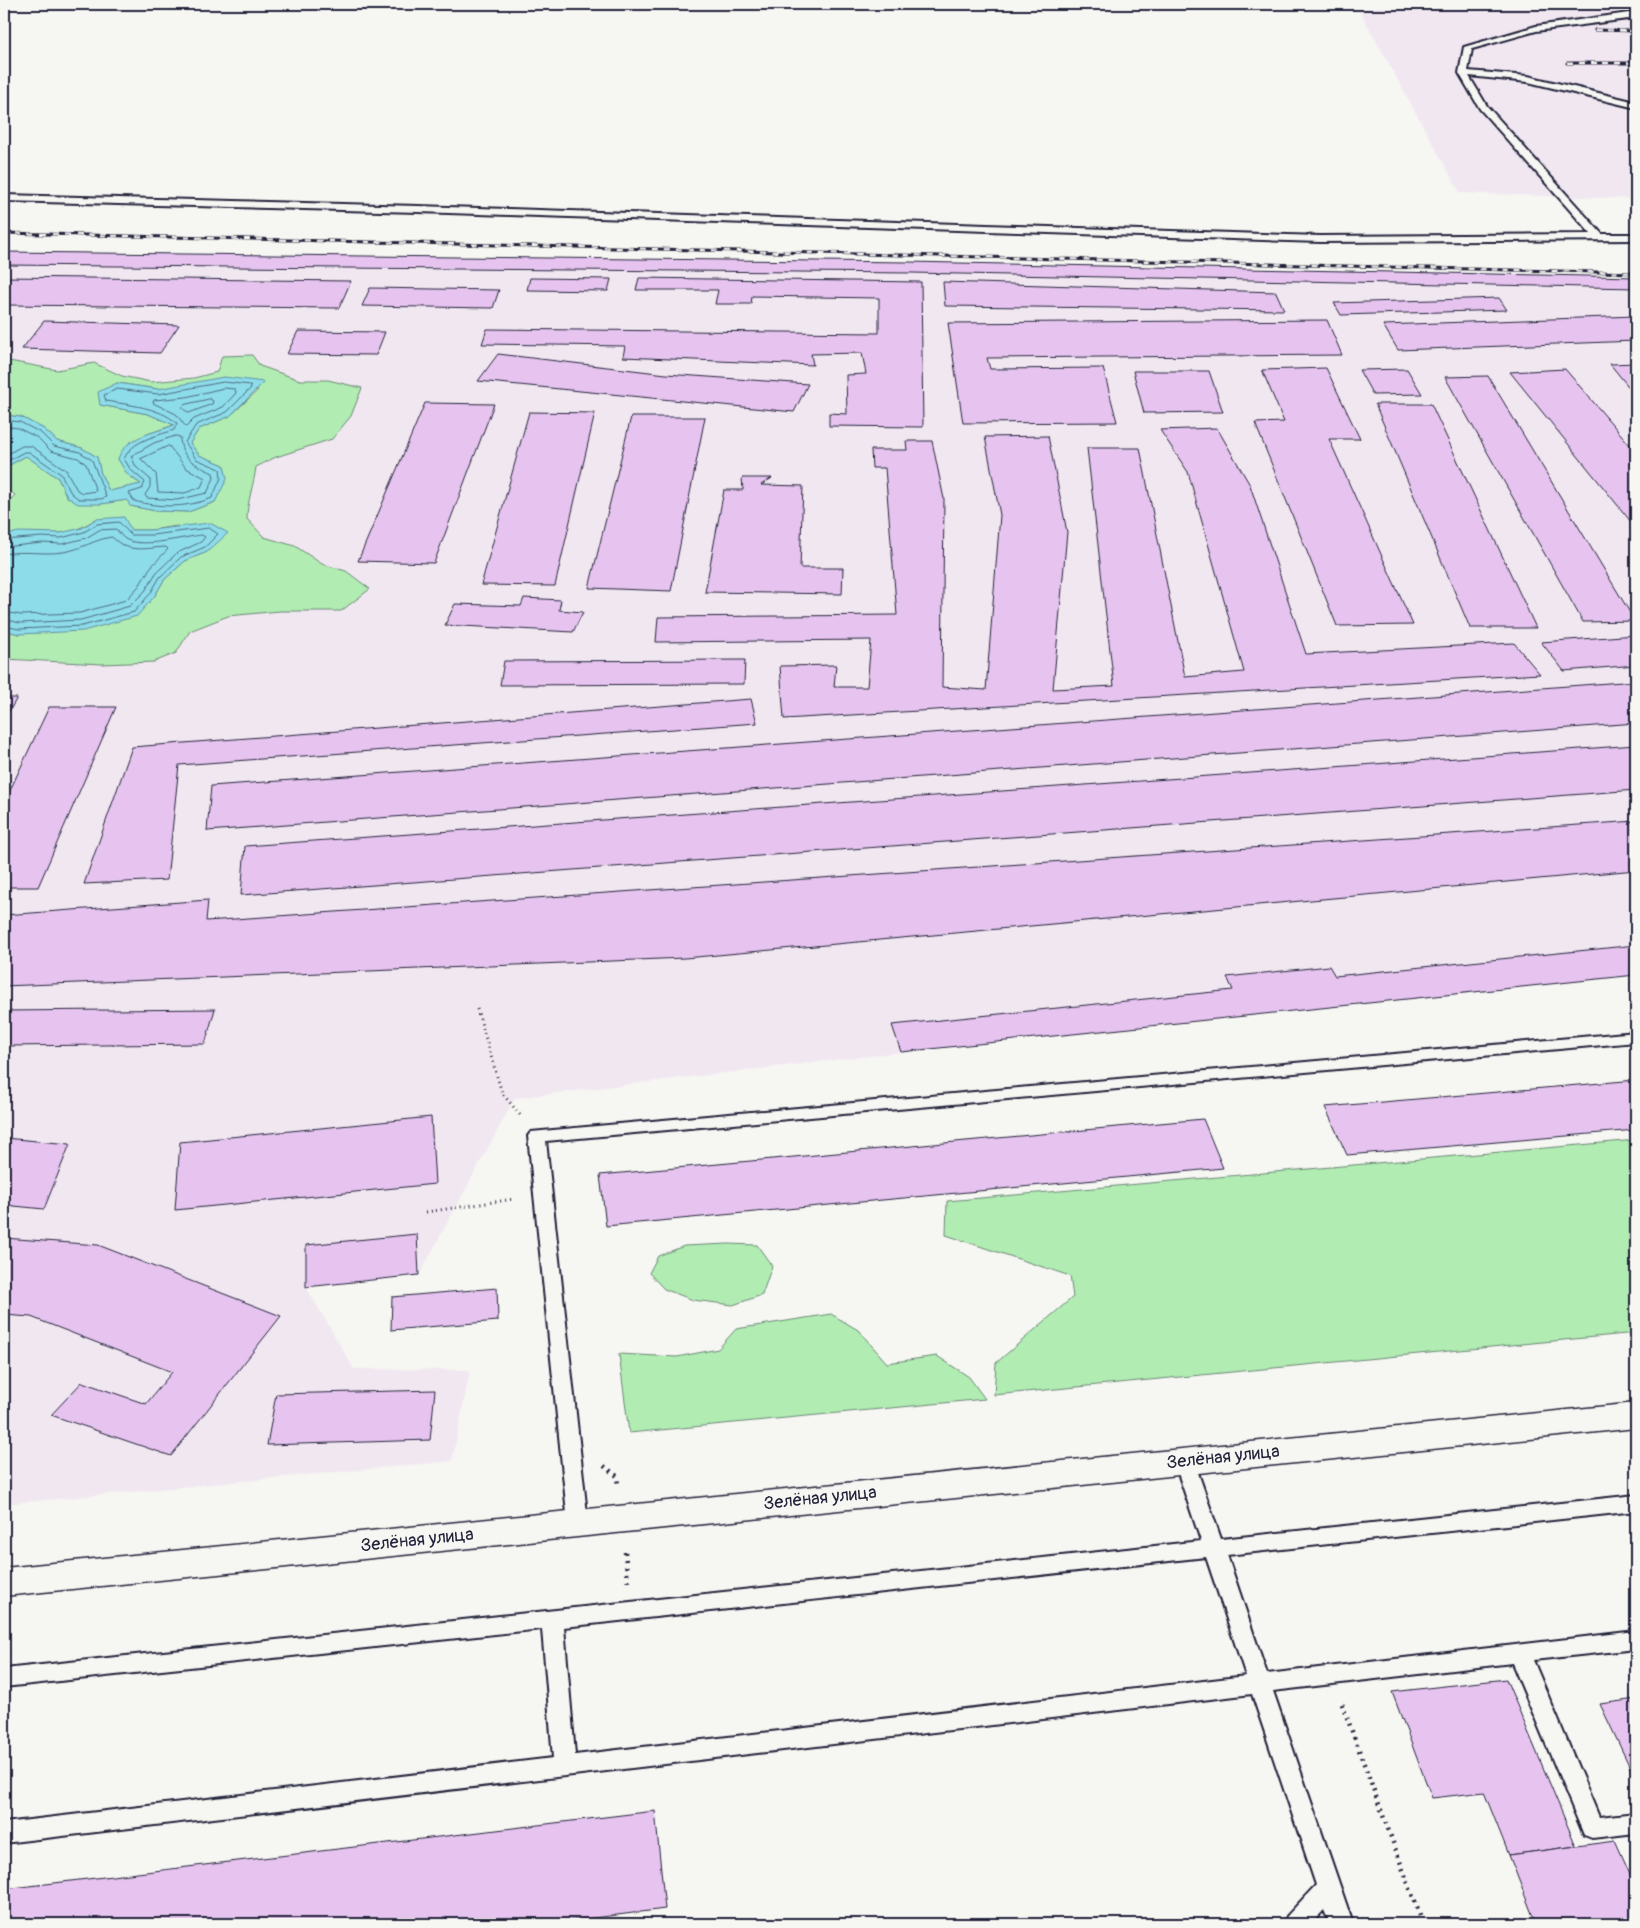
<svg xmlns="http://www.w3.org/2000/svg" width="1640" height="1928" viewBox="0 0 1640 1928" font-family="Pangolin,sans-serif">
<rect width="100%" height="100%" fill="#f6f6f2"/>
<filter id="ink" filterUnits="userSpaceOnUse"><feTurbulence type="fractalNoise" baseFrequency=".02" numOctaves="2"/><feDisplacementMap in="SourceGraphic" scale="10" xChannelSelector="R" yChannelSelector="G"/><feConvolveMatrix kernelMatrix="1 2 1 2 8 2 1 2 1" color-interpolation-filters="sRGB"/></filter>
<g filter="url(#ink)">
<g fill="#f1e7f1">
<polygon points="1356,4 1636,4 1636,199 1460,193"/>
<polygon points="4,252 908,262 1636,277 1636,975 901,1052 515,1098 419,1275 306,1287 354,1369 470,1370 452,1461 4,1504 4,659 47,662 176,653 190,631 228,616 280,611 341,611 370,589 346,571 322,564 295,546 264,537 247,519 247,501 254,485 256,467 276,457 306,448 328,380 300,380 217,372 194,378 151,382 122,376 94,363 57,370 4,360"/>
</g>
<g fill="#b1ecb2" stroke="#6a8776">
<path d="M252 355 260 366 300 380H328L362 388 351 416 332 439 276 457 256 467C254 485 247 501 247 519L264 537 295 546 322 564 346 571 370 589 341 611H280L228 616 190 631 176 653 154 662 102 664 4 659V630L19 634 154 597 164 580 185 561 207 552 177 526 151 530H131L96 519C85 526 72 533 59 533 39 534 24 531 4 536V506L15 495 4 488 6 467 26 456 58 478 67 497 101 504 127 500 131 506 156 511 188 512 215 502 224 465 199 455 190 443 199 429 230 416 258 390 184 386 158 389 117 383 100 405 148 414 174 425 150 433 129 443 118 459C125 470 130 479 142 484L109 491 101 474 97 457 82 448 57 441 44 429 21 417 4 415V360L57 370 94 363 122 376 151 382 194 378 217 372 222 356Z"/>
<polygon points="1636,1140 1636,1333 994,1395 996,1363 1073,1297 1070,1276 946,1235 947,1201"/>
<polygon points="728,1244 757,1245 772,1266 762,1295 733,1305 693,1300 664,1289 649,1273 658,1256 684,1246"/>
<polygon points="831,1314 858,1330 887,1363 937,1356 969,1377 985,1399 629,1433 619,1354 677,1357 718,1349 736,1329"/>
</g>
<g fill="#8ddcea" stroke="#6292a4">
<path d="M224 377 264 382 230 416 199 429 190 443 199 455 224 465 227 479 215 502 188 512 156 511 130 506 127 500 101 504H78L67 497 58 478 26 456 6 467 4 473V415L21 417 44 429 57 441 82 448 97 457 101 474 109 491 141 484 127 474 118 459C125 436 155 433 174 425L148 414 100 405 98 392 117 383 158 389Z"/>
<polygon points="124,517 131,530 151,530 210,523 228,533 207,552 185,561 164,580 154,597 137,616 83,631 19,634 4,630 4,536 18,532 60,533 82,528 96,519"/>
</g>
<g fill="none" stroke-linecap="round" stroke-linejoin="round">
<g stroke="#4d6c81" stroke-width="1">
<path d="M224 382 250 385 251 388 227 412 196 425 185 442 196 459 220 469 221 478 212 498C186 508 161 508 134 501L129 493 142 489 145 482 131 470 124 459C132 440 157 436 174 430L177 423C159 407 129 405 106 401L104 395 117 389 158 394Z"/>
<polygon points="224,388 235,389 236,393 223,407 194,419 186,427 176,414 153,403 154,400 186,397"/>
<polygon points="210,399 213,401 212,404 189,413 182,408 184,405"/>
<polyline points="4,420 20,422 41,433 54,446 80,452 92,460 106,497 101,499 79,499 71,493 61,474 29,452 24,452 4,463"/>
<polyline points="4,426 18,428 38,438 51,451 78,458 86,464 96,491 82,493 77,490 66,470 31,446 22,446 4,456"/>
<path d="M176 436 180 437C180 458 196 465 213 473L214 478 207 493 177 500 147 498 145 495 150 487V479L136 467 131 456 154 443Z"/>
<polygon points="169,446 186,468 205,478 201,487 185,493 158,492 156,474 141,459"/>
<polyline points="4,540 42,537 61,538 84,532 97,524 119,522 131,535 152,535 209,528 218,534 205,547 181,557 160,577 150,594 134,612 82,626 19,629 4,626"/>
<path d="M4 547 42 543 62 544 86 538 99 530 116 529C120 533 122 538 127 540 145 548 183 537 202 535L205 537 201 542 177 553 156 573 145 591 130 606 81 620 20 623 4 619"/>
<path d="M4 554C24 550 43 555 63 552 80 550 95 539 112 537 129 554 144 548 166 547L168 549 150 568 139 586 126 600 80 613 21 615 4 612"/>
</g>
</g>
<g fill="#e6c4ef" stroke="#22223b">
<polygon points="4,252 908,262 1636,277 1636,288 912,273 4,265"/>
<polygon points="4,277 351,281 339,308 4,305"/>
<polygon points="530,278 611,279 608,291 527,290"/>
<polygon points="639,278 921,282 923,427 829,426 829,413 847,414 846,375 866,374 862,353 811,354 813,365 623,357 625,346 482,344 487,329 879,333 879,298 752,296 751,304 715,304 718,290 636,290"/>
<polygon points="943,282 1276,292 1284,310 945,306"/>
<polygon points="370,288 499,290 493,308 362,306"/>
<polygon points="1499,298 1507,310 1341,315 1334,303"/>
<polygon points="1636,316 1636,341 1398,350 1383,325"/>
<polygon points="1327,320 1342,355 987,358 990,369 1103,368 1117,422 963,423 948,323"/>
<polygon points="44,321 179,325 160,353 22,349"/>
<polygon points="298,331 385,332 376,355 287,354"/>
<polygon points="498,354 666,374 808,384 794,412 478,381"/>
<polygon points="1636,363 1636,396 1610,364"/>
<polygon points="1326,368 1360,439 1329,439 1413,625 1337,626 1255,423 1284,422 1262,370"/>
<polygon points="1407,369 1422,394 1373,395 1359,370"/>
<polygon points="1565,369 1636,452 1636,528 1510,372"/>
<polygon points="1133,371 1209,371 1223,412 1144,413"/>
<polygon points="1488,376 1635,621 1583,622 1445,377"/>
<polygon points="425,403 494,404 434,563 358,561"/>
<polygon points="1375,404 1431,404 1536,628 1470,628"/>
<polygon points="529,412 595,413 555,586 481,585"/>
<polygon points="631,417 705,417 671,591 589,588"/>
<polygon points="1217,428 1250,485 1306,654 1514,643 1540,674 784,719 780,666 836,665 834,687 867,687 871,640 656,642 658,617 897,615 885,468 872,468 871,450 907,450 906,441 932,441 944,499 942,687 986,690 1000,515 985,437 1048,436 1067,532 1053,689 1114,686 1087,448 1140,448 1185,677 1244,672 1188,472 1160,430"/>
<polygon points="742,478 772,478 761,485 803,486 800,568 843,568 842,594 705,592 724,490 743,490"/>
<polygon points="524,598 561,600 559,610 583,612 573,632 445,625 455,604 521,606"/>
<polygon points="1636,635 1636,665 1564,671 1541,642"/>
<polygon points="745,660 744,684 500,685 504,661"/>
<polygon points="1636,681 1636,723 207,831 211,786"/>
<polygon points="4,698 17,698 4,720"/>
<polygon points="751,699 757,723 179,765 167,880 84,884 132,747"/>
<polygon points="49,707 116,707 38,887 4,887 4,803"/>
<polygon points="1636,745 1636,790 241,895 245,846"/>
<polygon points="1636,821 1636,870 685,958 4,986 4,915 208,900 206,921"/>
<polygon points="1636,945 1636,975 901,1052 892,1025 1233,990 1227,977 1329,966 1335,976"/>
<polygon points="215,1009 205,1044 4,1046 4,1011"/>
<polygon points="1636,1080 1636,1130 1347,1155 1325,1107"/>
<polygon points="431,1117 435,1184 175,1210 180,1142"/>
<polygon points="1203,1119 1223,1168 606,1226 600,1175"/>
<polygon points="4,1138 70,1144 44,1209 4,1205"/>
<polygon points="417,1234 419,1275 306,1287 306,1245"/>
<polygon points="4,1238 98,1245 281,1316 171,1456 51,1415 82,1382 146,1404 172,1372 31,1317 4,1315"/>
<polygon points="497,1288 498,1321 391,1330 392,1297"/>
<polygon points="435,1390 430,1440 267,1445 276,1394"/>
<polygon points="1506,1679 1576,1846 1509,1855 1484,1792 1432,1798 1392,1692"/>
<polygon points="1636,1699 1636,1780 1600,1704"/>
<polygon points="655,1811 665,1909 545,1924 4,1924 4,1889"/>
<polygon points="1615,1841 1636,1888 1636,1924 1536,1924 1509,1855"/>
</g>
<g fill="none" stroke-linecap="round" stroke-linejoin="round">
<defs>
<g id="lane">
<polygon points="1636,12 1636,18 1536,31 1472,49 1468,71 1528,76 1636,102 1636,108 1528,82 1469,76 1487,106 1602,234 1636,234 1636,240 1320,242 418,212 4,201 4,195 418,206 1320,236 1591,234 1480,109 1459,73 1464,47 1536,26"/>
<polygon points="1636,1032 1636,1042 546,1141 588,1523 585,1529 578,1531 571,1529 568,1523 528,1136 531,1132"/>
<path d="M1184 1453 1191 1456 1194 1461 1221 1539 1636 1495V1511L1227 1555 1267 1674 1636 1631V1649L1533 1660 1599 1817 1636 1813V1833L1592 1838 1584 1835 1512 1663 1273 1691 1353 1924H1329L1324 1910 1311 1924H1284L1287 1916 1316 1885 1252 1694 4 1843V1823L553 1758 542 1629 4 1687V1669L1201 1541 1174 1461 1177 1456ZM1206 1557 1246 1676 575 1755 564 1627Z"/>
</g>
<polygon id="secondary" points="1636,1403 1636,1428 4,1596 4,1568"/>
</defs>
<use href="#lane" stroke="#22223b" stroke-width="4"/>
<use href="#secondary" stroke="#22223b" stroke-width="3"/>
<g stroke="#22223b" stroke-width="3" stroke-dasharray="1 4" stroke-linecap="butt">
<polyline points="477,1009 502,1093 521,1116"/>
<polyline points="426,1212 514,1199"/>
</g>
<g stroke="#22223b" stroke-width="4.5" stroke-dasharray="2 5" stroke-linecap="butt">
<polyline points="604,1466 617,1476 618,1486"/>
<polyline points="625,1552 628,1583"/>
<polyline points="1342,1704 1423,1924"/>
</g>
<use href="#lane" fill="#f6f6f2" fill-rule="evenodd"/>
<use href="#secondary" fill="#f6f6f2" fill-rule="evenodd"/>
<defs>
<g id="rail">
<polyline points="1595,30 1636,31"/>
<polyline points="1567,63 1636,63"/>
<polyline points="4,233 1636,273"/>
</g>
</defs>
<use href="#rail" stroke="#22223b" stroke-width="3"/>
<use href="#rail" stroke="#f6f6f2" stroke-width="2" stroke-dasharray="6" stroke-linecap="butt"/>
</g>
</g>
<g text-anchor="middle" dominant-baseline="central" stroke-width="4" stroke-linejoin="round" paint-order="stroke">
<g font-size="18" fill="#22223b" stroke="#f6f6f2">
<text transform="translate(1223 1457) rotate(-6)">Зелёная улица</text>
<text transform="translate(820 1498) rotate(-6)">Зелёная улица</text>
<text transform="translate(417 1540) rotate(-6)">Зелёная улица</text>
</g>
</g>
<rect width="1640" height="1928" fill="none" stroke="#f6f6f2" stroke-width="20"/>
<rect x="10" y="10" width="1620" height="1908" fill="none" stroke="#22223b" stroke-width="2" filter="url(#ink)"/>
</svg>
